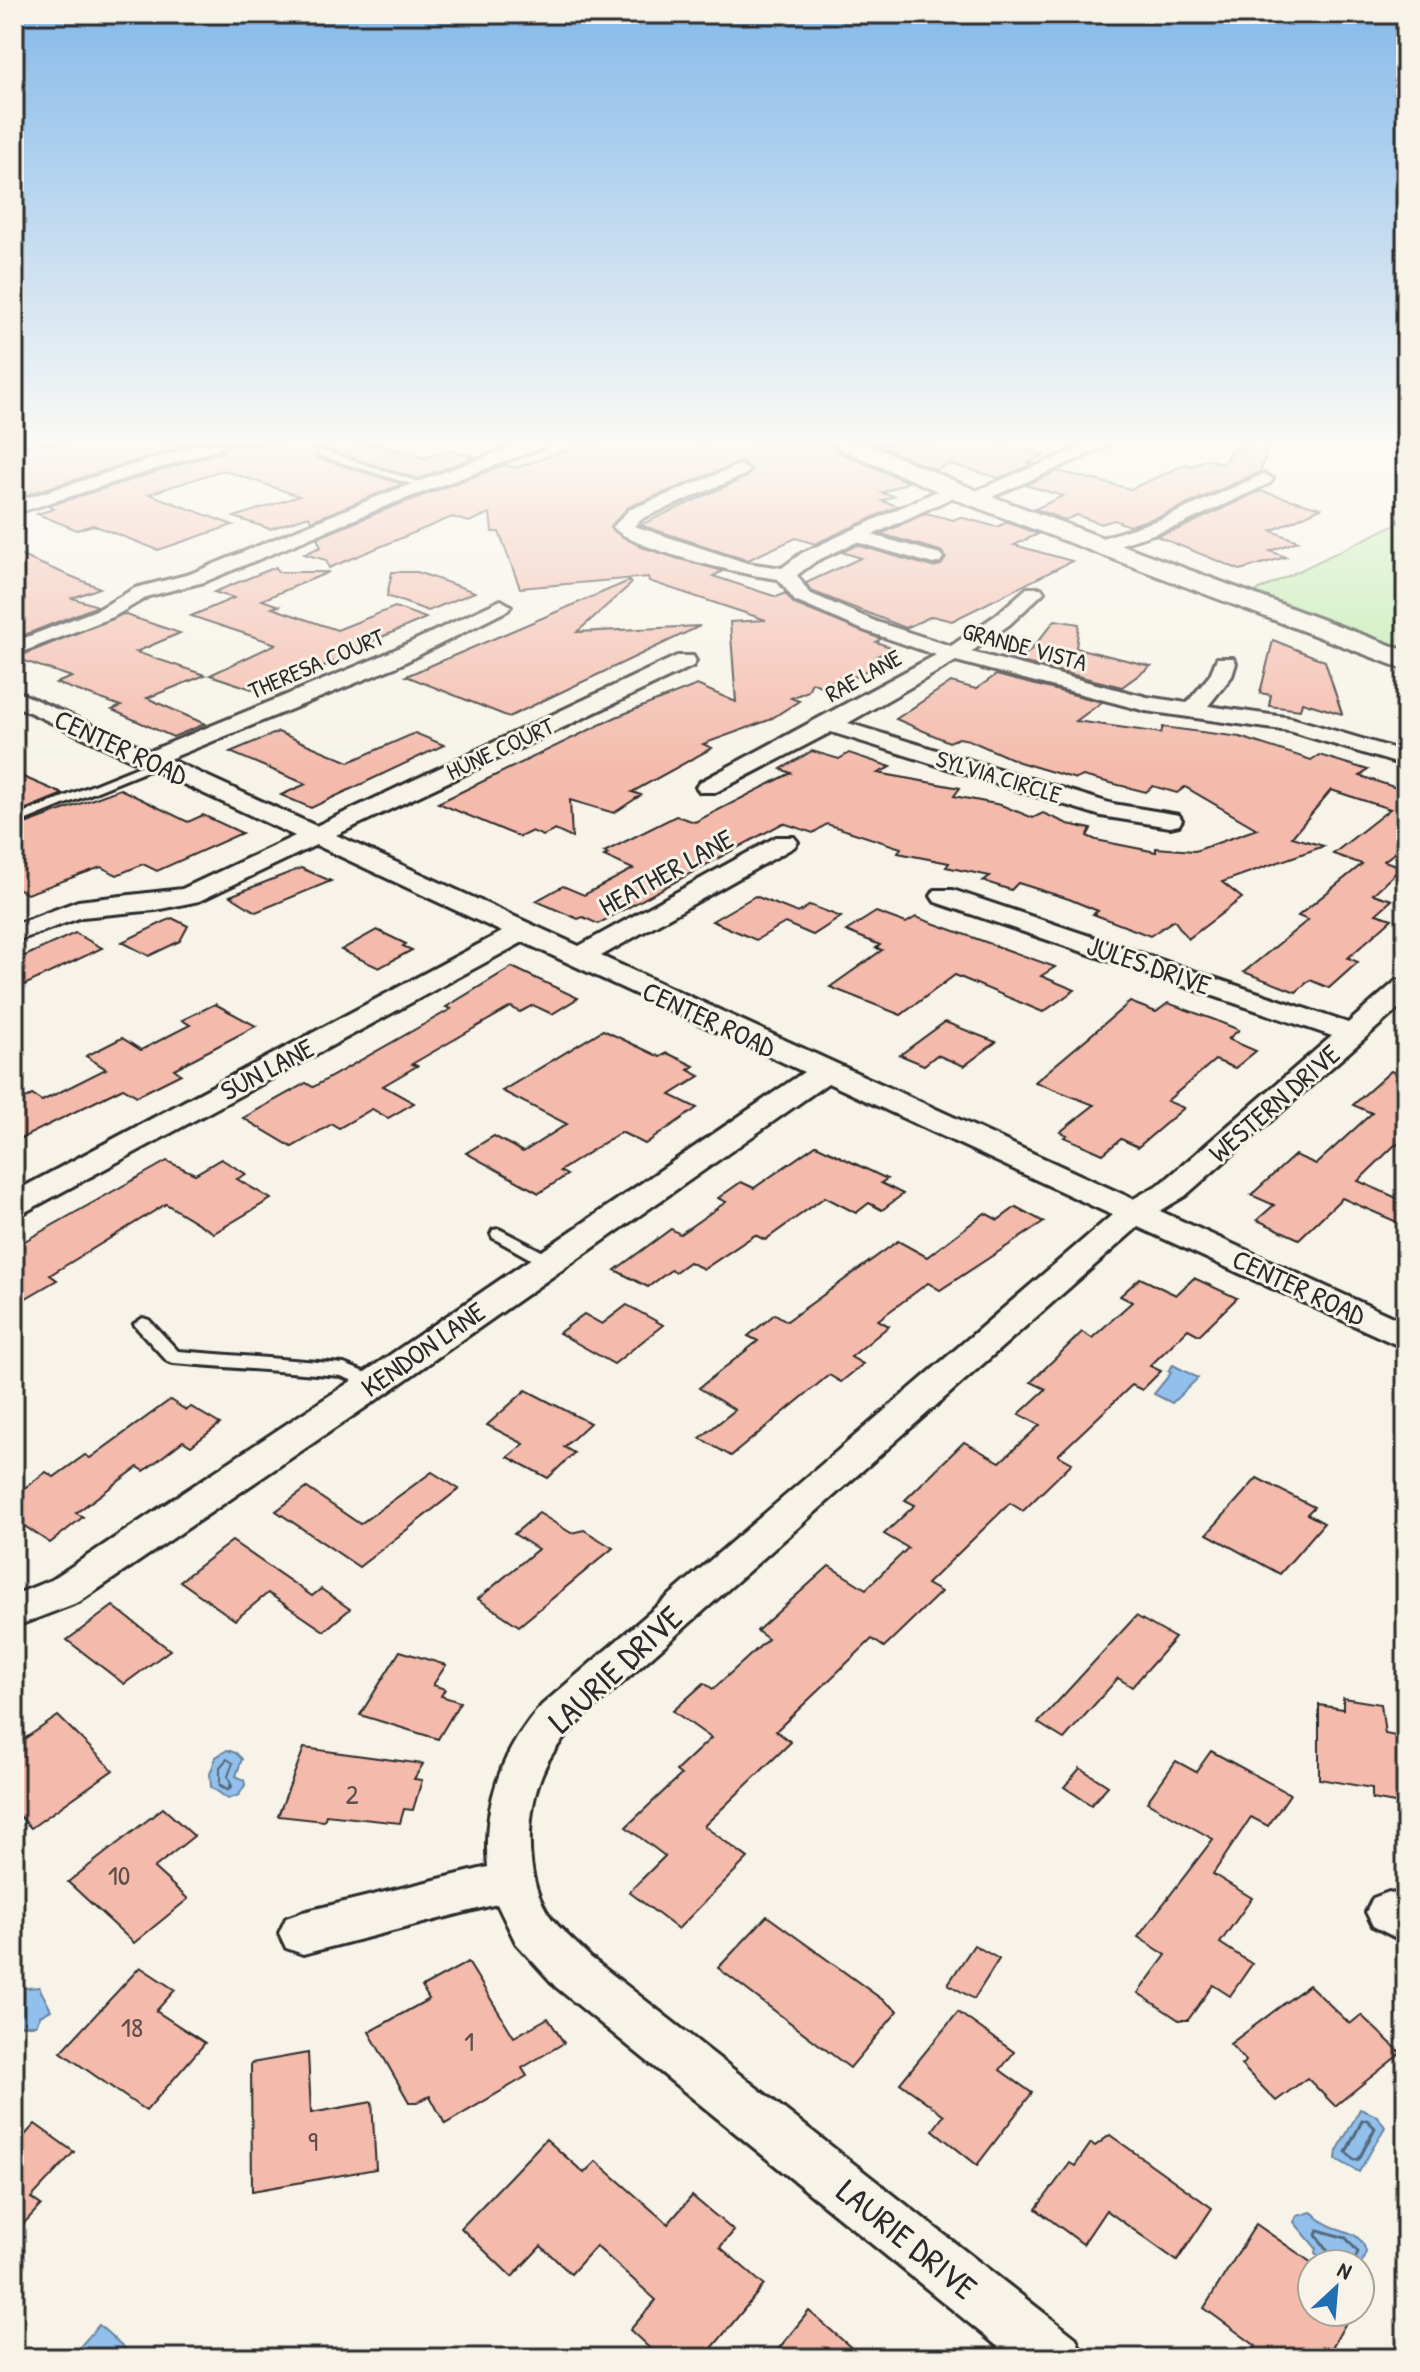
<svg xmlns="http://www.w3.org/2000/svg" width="1420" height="2372" viewBox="0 0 1420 2372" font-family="'Patrick Hand',sans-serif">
<rect width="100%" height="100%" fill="#f7f3e8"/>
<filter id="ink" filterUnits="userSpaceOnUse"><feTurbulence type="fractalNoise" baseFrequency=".0125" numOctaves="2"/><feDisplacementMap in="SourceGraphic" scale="16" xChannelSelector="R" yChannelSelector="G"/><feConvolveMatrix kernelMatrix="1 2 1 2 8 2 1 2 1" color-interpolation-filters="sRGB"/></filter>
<g filter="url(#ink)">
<polygon fill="#bbebaa" stroke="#738b6a" stroke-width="2" points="1406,519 1406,649 1255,592"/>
<g fill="#92c0ed" stroke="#69849f" stroke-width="2">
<polygon points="1173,1365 1198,1378 1172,1403 1154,1394 1171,1373 1168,1371"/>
<polygon points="227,1750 236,1753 242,1759 236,1776 244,1780 245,1785 239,1795 228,1799 211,1787 210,1774 216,1757"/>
<polygon points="39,1987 51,2010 40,2016 36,2025 14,2025 14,1989"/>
<polygon points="1360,2109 1377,2116 1385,2127 1359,2172 1336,2159 1337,2151"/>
<path d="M1311 2212C1315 2214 1317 2218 1321 2220 1337 2234 1360 2227 1366 2252L1360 2267V2264H1330L1315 2253 1316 2248 1294 2222 1297 2216Z"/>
<polygon points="99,2325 136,2358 71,2357"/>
</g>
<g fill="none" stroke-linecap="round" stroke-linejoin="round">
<polyline stroke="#546779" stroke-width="2" points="223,1787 220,1785 220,1767 227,1759 233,1763 228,1776 232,1787"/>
<g stroke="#546779" stroke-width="3">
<polyline points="220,1785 228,1790 231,1785"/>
<polygon points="1367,2120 1375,2128 1359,2159 1354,2160 1346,2152 1362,2121"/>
<polyline points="1333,2264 1332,2257 1316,2235 1318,2230 1346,2238 1358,2252 1353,2264"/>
</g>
</g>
<g fill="#f4baab" stroke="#2b2b2b" stroke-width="2">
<polygon points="32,444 191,444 22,496 14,493 14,449"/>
<polygon points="228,444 378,444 424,458 448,450 475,457 418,479 318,448 315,451 317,458 402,484 311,521 309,516 270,529 234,517 299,496 223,470 149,494 233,525 158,550 93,525 77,530 37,514 54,509 48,506 223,451"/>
<polygon points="583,444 833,444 839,452 908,482 882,493 894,496 882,501 898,506 815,544 796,538 748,560 640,525 747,477 752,469 741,462 628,507 610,527 641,547 723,571 713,576 777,597 785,593 794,604 881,639 876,642 893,648 877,656 883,659 856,677 847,674 820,686 812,682 808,691 791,698 799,701 769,720 703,744 712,748 632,792 641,795 614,813 570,800 572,838 555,830 543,836 532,831 520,837 438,803 616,717 697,685 736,702 730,622 766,620 649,581 648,577 520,588 499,532 492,532 490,513 469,522 452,517 329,568 326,560 304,554 321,547 317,538 387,509 504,465 516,468"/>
<polygon points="874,444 1000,444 1044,455 1028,463 1033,464 999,478 950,464 936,470"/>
<polygon points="1241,444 1270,444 1260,472 1163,515 1129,526 1114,520 1101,524 1077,515 1065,520 1035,509 1063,496 1025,485 1058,471 1131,489 1186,464 1192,466 1207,459 1224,464 1231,449 1239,450"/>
<polygon points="1260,491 1321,508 1271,531 1298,541 1270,551 1286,557 1240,570 1156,536 1179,529"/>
<polygon points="926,513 953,520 960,517 997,527 1007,522 1038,534 1014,545 1072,561 952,621 932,616 906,628 811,591 806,583 861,558 842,552 857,545 932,567 941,565 946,558 941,551 881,534"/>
<polygon points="14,553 100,588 72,598 98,606 14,639"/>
<polygon points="276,567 278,572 329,572 262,600 279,606 272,608 337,630 395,607 426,618 361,646 365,647 267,694 210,675 276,644 191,616 234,598 214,592"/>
<polygon points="392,572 417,572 475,592 428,611 387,596"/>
<polygon points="629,581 631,584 577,632 700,626 509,717 406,676"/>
<polygon points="123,614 180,633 136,652 205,675 147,698 205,724 173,737 112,710 121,706 56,683 72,677 15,658"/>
<polygon points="1055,620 1079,624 1076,648 1151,666 1122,687 1017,661 1030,651"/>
<polygon points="1273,640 1325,661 1342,714 1302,702 1300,710 1269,706 1271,695 1260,693"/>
<polygon points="996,675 1102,702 1076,721 1161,733 1163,727 1240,737 1311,760 1319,755 1368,770 1360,776 1406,791 1406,844 1384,861 1402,867 1373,894 1392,900 1376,914 1392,919 1348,958 1358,962 1329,988 1310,980 1296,992 1244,972 1308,920 1298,916 1362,864 1333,854 1390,809 1331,790 1292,837 1324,846 1222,882 1242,898 1188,939 1174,920 1150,936 1093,914 1098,911 1069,899 1018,883 1011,890 983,881 990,876 946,867 949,863 898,853 901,848 827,824 813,833 783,823 598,924 583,917 578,919 536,901 563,886 584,895 633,869 604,856 608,854 604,852 676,816 695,822 791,773 781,769 812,751 839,759 849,753 891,767 878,773 960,788 954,796 1001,805 1033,818 1043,813 1068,824 1091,829 1087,836 1096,840 1156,852 1156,848 1195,851 1257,829 1185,787 1177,793 1153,786 1146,792 1083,776 1076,779 1019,762 969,740 959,738 949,742 896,719 951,682 976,689"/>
<polygon points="278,732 349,762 415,733 444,745 311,808 281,795 306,784 230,752"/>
<polygon points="14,773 63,794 14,814"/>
<polygon points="120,789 188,822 203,815 242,833 157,871 143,864 117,875 101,867 27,894 14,886 14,828"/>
<polygon points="301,868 331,881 256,912 230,896"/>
<polygon points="755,896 798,913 810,905 841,917 813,935 785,923 756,940 712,921"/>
<polygon points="876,912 906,923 916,917 1055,967 1041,976 1075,990 1043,1012 955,975 901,1015 830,987 882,950 876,948 880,945 846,931"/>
<polygon points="172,918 188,926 180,941 149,956 122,942"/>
<polygon points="377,930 406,944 403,946 412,950 379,968 341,950"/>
<polygon points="75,933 102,948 14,990 14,961"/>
<polygon points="512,967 578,998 552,1014 533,1005 520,1012 511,1007 412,1064 417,1066 383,1086 414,1103 388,1118 372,1109 339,1128 332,1124 292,1147 243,1118 306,1083 313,1087 451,1009 446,1007"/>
<polygon points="1130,1002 1156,1012 1168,1003 1215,1020 1239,1030 1228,1039 1256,1051 1235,1068 1215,1060 1167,1101 1184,1108 1138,1147 1121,1139 1103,1154 1064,1137 1067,1135 1060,1132 1094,1105 1035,1082"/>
<polygon points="215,1004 256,1026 174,1069 181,1074 137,1096 123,1088 14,1142 14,1104 32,1095 42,1101 106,1069 86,1056 122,1038 141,1050 190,1025 182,1020"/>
<polygon points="945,1022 996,1042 964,1066 937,1055 924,1065 900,1055"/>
<polygon points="603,1030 660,1057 667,1053 694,1066 688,1070 700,1076 670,1095 697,1108 645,1144 621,1132 560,1171 567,1175 539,1193 466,1153 494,1136 523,1152 567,1124 502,1091"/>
<polygon points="1391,1071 1406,1077 1406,1148 1396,1144 1358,1181 1406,1202 1406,1226 1342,1198 1299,1239 1257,1220 1274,1205 1251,1195 1295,1155 1316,1164 1372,1113 1353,1105"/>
<polygon points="816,1145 887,1179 881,1183 903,1194 882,1210 869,1203 856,1213 825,1197 765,1240 755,1235 704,1269 689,1262 675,1272 671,1270 648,1287 615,1270 671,1229 680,1234 726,1202 718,1198 741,1182 754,1188"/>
<polygon points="221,1159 246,1174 237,1179 271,1199 214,1233 166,1204 50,1275 57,1280 14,1305 14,1247 167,1161 195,1174"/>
<polygon points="1016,1207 1044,1222 940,1290 928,1283 878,1320 889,1326 851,1357 863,1364 841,1382 829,1375 731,1456 700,1438 735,1410 699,1388 758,1341 748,1336 775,1314 787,1321 898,1241 927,1257 985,1213 998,1220"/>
<polygon points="1140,1278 1176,1295 1194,1278 1237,1298 1199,1335 1188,1329 1150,1366 1161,1371 1142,1390 1132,1385 1058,1455 1072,1463 1023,1511 1010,1503 927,1584 941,1592 884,1647 872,1639 776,1731 791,1742 704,1826 748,1858 678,1929 629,1892 665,1856 626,1827 681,1775 676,1771 711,1738 673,1711 704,1683 713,1689 768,1639 757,1631 829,1566 866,1589 908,1548 884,1534 915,1505 905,1500 964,1442 1000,1462 1040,1425 1019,1414 1046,1389 1031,1382 1082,1332 1092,1338 1132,1302 1120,1296"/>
<polygon points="627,1305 663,1325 614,1364 559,1333 584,1314 602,1324"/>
<polygon points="526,1390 590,1423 564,1447 574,1453 548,1478 508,1457 524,1444 487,1425"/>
<polygon points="170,1400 186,1410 191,1407 220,1424 191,1446 183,1441 144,1471 138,1467 76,1513 83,1517 50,1543 14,1519 14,1496 46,1472 54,1477 85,1455 90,1458"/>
<polygon points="432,1472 459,1489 359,1567 276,1511 307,1488 360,1524"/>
<polygon points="1257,1478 1314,1507 1307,1514 1324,1523 1280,1574 1207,1534"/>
<polygon points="539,1513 571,1533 584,1530 613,1548 519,1626 478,1599 538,1549 514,1534"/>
<polygon points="232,1541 312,1596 321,1589 350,1609 324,1631 268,1593 235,1620 180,1581"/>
<polygon points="113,1606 170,1650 124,1684 67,1640"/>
<polygon points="1136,1616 1175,1638 1132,1687 1118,1678 1064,1739 1038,1723"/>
<polygon points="400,1651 446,1665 433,1685 445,1689 441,1696 460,1702 438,1739 360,1715"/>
<polygon points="1343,1698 1381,1704 1385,1734 1406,1738 1406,1805 1372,1799 1372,1788 1319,1779 1319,1705 1343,1709"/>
<polygon points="58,1716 113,1770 31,1828 14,1810 14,1746"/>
<polygon points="304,1748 423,1764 414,1779 422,1780 413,1810 404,1809 400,1823 326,1815 324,1821 278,1816"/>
<polygon points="1211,1751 1290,1794 1268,1826 1251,1817 1213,1874 1252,1898 1220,1943 1252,1964 1230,1996 1213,1985 1188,2020 1179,2020 1138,1993 1166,1955 1138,1937 1213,1839 1147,1802 1176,1761 1196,1772"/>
<polygon points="1080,1768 1108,1786 1091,1805 1064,1787"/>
<polygon points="163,1808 194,1836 154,1868 188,1899 134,1943 68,1882"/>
<polygon points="767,1916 898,2011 850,2068 718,1968"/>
<polygon points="974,1945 999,1959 974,1999 948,1984"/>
<polygon points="468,1962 514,2037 548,2018 564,2043 522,2068 527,2076 445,2124 430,2096 418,2102 409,2102 369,2032 429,1999 422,1987"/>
<polygon points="140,1967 175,1990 156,2011 205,2043 146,2111 61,2052"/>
<polygon points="1309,1985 1350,2024 1361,2015 1401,2053 1335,2106 1307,2078 1276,2101 1241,2065 1246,2061 1230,2044"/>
<polygon points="958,2012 1014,2052 1000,2070 1032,2093 977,2165 933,2130 944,2115 900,2083"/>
<polygon points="308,2053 311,2113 372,2102 376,2169 252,2191 251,2063"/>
<polygon points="35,2124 74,2152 31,2198 41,2205 14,2234 14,2147"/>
<polygon points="1110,2135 1212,2208 1177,2261 1106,2210 1083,2244 1036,2209 1070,2163 1075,2166 1091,2143 1095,2146"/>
<polygon points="546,2139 584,2173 596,2161 668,2224 692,2196 734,2231 720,2247 764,2285 704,2358 660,2358 630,2330 656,2300 596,2246 571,2274 541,2246 512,2277 461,2228"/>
<polygon points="1256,2224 1312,2263 1312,2312 1352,2312 1326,2358 1250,2358 1256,2346 1204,2308"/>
<polygon points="809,2311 863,2358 771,2358"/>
</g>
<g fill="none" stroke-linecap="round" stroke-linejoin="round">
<defs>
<g id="lane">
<polygon points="318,451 324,451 431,486 424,488 318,455"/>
<polygon points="155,760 161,764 159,766 14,825 14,817"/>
<polygon points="499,1229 555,1258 557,1262 549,1267 543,1266 493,1238 491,1234 493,1230"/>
<polygon points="143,1318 149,1320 178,1351 344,1364 381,1379 384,1383 381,1387 369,1387 341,1376 173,1363 167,1361 137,1328 134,1324"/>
</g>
<g id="street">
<polygon points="200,444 225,444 222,448 14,514 14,502"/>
<polygon points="520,444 544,444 541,448 386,506 204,582 149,596 113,617 14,655 14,642 99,609 135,588 190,574 374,498"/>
<polygon points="1089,444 1112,444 980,502 968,502 965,498 968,494"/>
<path d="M740 465 749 470 746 474 643 518 634 526 747 563 782 568 802 553 948 486H960L963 490 960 494 872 535 940 554 943 558 940 562 933 564 857 542 816 561 797 575 809 593 877 622 951 646 996 615 1027 588H1041L1044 592 1010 624 971 652 1147 697 1187 703 1210 675 1217 658H1233L1236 663 1232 676 1208 706 1292 718 1406 752V766L1289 731 1146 711 956 661 848 723 1113 804 1179 815 1182 820 1179 825 1170 827 1101 816 831 732 716 792H700L696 787 700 782 936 655 863 630 795 601 778 579C745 575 633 550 613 527L629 510Z"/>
<polygon points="1264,474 1273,479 1270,483 1178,526 1103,550 1093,544 1096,540 1164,518"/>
<path d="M501 600 511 606 508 610 395 667 169 759 316 826 677 656H693L696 661 693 666 336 835 579 946 776 837H794L798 842 794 847 601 956 1133 1199 1163 1182 1332 1036 935 902 931 896 935 890H953L1348 1023 1396 981 1406 979V1002L1185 1196 1160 1211 1406 1323V1349L1138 1227 588 1713C573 1728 558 1743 548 1761 526 1802 522 1871 547 1912 558 1929 576 1942 590 1957L1076 2338 1084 2358H1012L556 1987 516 1943 497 1904 303 1954 286 1948 279 1933 286 1918 303 1912 488 1867C482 1807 501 1750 542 1705L1112 1215 828 1083 388 1392 79 1602 14 1627V1595L51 1580 362 1374 804 1072 523 942 25 1212 14 1215V1192L502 932 316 845 199 901 156 910 82 917 14 942V925L78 901 182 889 295 836 14 705V690L150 751 379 657Z"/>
<polygon points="1389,1892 1406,1898 1406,1943 1373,1926 1366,1912 1373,1898"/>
</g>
<polygon id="secondary" points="836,444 867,444 983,493 1406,651 1406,670 965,503 840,449"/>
</defs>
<use href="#lane" stroke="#2b2b2b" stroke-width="6"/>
<use href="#street" stroke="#2b2b2b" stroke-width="6"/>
<use href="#secondary" stroke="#2b2b2b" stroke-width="6"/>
<use href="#lane" fill="#f7f3e8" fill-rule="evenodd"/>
<use href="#street" fill="#f7f3e8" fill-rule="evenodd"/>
<use href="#secondary" fill="#f7f3e8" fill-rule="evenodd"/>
</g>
</g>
<linearGradient id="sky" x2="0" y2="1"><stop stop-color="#85b9ea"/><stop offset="0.57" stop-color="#fbfaf5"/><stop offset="1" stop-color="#fbfaf5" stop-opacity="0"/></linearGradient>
<rect width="1420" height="776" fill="url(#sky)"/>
<g text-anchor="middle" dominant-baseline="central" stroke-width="6" stroke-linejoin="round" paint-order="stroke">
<g font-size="24" fill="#2b2b2b" stroke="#f7f3e8">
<text transform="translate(1025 646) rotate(15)">GRANDE VISTA</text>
<text transform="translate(316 663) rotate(-23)">THERESA COURT</text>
<text transform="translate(863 675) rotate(-29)">RAE LANE</text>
<text transform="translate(500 748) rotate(-25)">HUNE COURT</text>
<text transform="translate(999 776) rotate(17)">SYLVIA CIRCLE</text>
</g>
<g font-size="28" fill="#2b2b2b" stroke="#f7f3e8">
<text transform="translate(121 747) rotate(25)">CENTER ROAD</text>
<text transform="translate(666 872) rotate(-29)">HEATHER LANE</text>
<text transform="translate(1149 965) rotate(19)">JULES DRIVE</text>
<text transform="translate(709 1019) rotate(25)">CENTER ROAD</text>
<text transform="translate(267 1069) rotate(-28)">SUN LANE</text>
<text transform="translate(1274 1103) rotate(-41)">WESTERN DRIVE</text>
<text transform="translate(1299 1287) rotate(25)">CENTER ROAD</text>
<text transform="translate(423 1349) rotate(-35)">KENDON LANE</text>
</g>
<g font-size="28" fill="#5d4f4b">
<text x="352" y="1794">2</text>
<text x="119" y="1875">10</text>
<text x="132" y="2027">18</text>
<text x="469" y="2041">1</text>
<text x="313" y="2141">9</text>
</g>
<g font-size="34" fill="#2b2b2b" stroke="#f7f3e8">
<text transform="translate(615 1669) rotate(-43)">LAURIE DRIVE</text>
<text transform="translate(907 2239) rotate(39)">LAURIE DRIVE</text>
</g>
</g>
<rect width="1420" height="2372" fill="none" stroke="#f7f3e8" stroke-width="48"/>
<rect x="24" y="24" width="1372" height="2324" fill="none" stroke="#2b2b2b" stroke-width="3" filter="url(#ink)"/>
<g transform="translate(1336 2288) rotate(26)"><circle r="38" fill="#f7f3e8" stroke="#a5a39c" stroke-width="2"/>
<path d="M0-6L14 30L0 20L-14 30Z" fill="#1f6fb2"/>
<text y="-12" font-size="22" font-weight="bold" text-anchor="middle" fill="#2b2b2b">N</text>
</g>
</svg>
